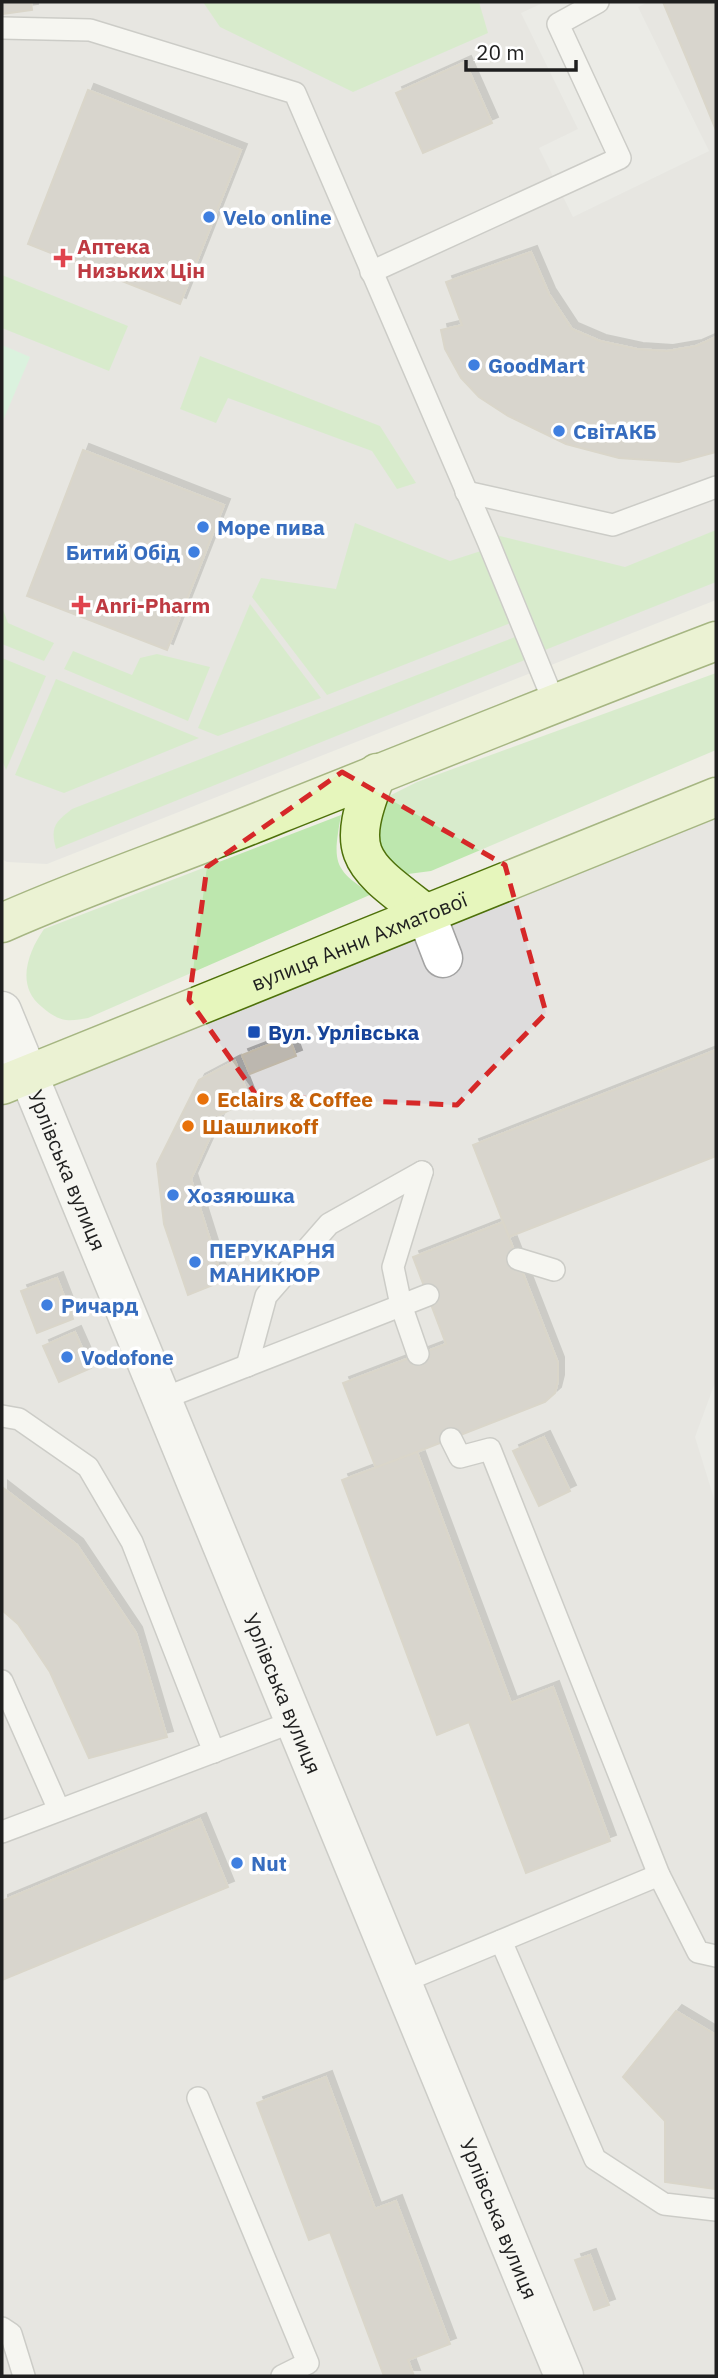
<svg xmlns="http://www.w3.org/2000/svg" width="718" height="2378" viewBox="0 0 718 2378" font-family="'IBM Plex Sans',sans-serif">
<defs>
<filter id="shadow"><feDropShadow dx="6" dy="-6" stdDeviation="0" flood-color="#0004"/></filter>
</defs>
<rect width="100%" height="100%" fill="#efeee5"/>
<g fill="#dddcdc">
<polygon points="2,2 716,2 716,600 47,864 7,862 2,859"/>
<polygon points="716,797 716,2376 2,2376 2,1085"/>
</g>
<g fill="#bde7ae">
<polygon points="203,2 479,2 488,33 353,92 220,27"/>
<polygon points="2,275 128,326 109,371 2,328"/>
<polygon points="200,356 380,426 416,483 397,489 372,451 228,398 216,423 180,409"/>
<polygon points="355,523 450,561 487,549 516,621 327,695 252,597 261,578 336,589"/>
<polygon points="716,530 716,582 540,652 488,533 625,567"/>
<polygon points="250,604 321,698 218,736 198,728"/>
<polygon points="2,607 8,623 54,643 44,661 2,644"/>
<path d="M520 635 530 658 56 849C50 827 55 822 72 809Z"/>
<polygon points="73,651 132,675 140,658 157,654 210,667 188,721 64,669"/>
<polygon points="2,658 46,676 6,770 2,760"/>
<polygon points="716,673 716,750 431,871 408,874 389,866 377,851 378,811 391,795 417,782"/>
<polygon points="56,679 199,738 64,793 15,775"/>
<path d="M341 815C333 861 332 869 372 894L88 1018C81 1019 73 1021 66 1020 57 1019 49 1013 42 1007 15 986 28 952 44 929Z"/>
</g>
<polygon fill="#c4f7d4" points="2,345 30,357 2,423"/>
<g fill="#e7e7e7">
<polygon points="545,2 648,2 638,7 709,151 573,217 539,148 578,129 521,13"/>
<polygon points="716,1380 716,1505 695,1437"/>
</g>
<g fill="#bcb7af" stroke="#c0b8a8" stroke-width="2" filter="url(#shadow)">
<polygon points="2,2 31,2 32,10 2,14"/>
<polygon points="663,2 716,2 716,130 689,64"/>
<polygon points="465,62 492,123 423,153 396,93"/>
<polygon points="88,90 241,150 180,304 28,244"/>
<polygon points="531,252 549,294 572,329 600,341 637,349 667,351 696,346 716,337 716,452 679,462 619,458 566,444 508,416 479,397 461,378 445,349 441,330 462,325 446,282"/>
<polygon points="83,450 224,505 167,650 27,596"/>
<polygon points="289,1037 296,1056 250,1074 242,1055"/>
<polygon points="716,1050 716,1156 509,1237 473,1145"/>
<polygon points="235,1061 250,1099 220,1115 191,1179 223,1281 188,1295 164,1224 157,1164 199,1080"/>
<polygon points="503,1222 558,1363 558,1381 555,1393 545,1402 376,1468 343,1383 446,1344 413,1257"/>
<polygon points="57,1278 73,1319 37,1333 21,1291"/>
<polygon points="75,1332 91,1368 59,1382 43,1346"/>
<polygon points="544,1437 570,1491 539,1506 513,1451"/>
<polygon points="417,1452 511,1703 553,1687 610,1841 526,1873 469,1722 437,1735 342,1480"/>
<polygon points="2,1487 77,1545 136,1633 167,1737 89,1758 50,1672 18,1624 2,1610"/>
<polygon points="200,1819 228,1887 2,1980 2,1901"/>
<polygon points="676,2011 716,2035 716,2189 665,2182 665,2121 623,2077"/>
<polygon points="326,2077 375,2209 396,2201 450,2344 408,2360 414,2376 384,2376 330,2232 309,2240 257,2103"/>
<polygon points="590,2255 609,2305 594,2310 575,2260"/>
</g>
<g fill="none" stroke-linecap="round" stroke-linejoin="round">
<defs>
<g id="service">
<polyline points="2,28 90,30 295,93 488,541 554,702"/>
<polyline points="371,272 620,158 558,24 598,2"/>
<polyline points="466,492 613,525 716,487"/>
<polyline points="518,1259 554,1270"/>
<polyline points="418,1354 401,1305 393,1267 422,1172"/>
<polyline points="247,1366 266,1296 329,1224 422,1172"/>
<polyline points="162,1399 428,1295"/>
<polyline points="2,1416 19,1419 88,1467 132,1542 214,1752"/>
<polyline points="451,1439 460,1457 490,1449 659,1875 698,1952 716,1956"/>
<polyline points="2,1681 59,1810"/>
<polyline points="2,1832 295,1721"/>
<polyline points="501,1941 595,2159 664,2204 716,2210"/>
<polyline points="402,1982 659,1875"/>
<polyline points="198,2098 308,2363 282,2376"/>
<polyline points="2,2328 11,2334 24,2376"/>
</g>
<g id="minor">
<polyline points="426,914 443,958"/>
<path id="s1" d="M2 1011 564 2376"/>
</g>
<g id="secondary">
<path d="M377 773C343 856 360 863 426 914"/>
<path d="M2 923C92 883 186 852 278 814 424 756 569 697 716 641"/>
<path id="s2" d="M2 1085 716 797"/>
</g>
</defs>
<use href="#service" stroke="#a3a3a3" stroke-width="24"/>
<use href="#minor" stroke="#a3a3a3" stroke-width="41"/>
<use href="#secondary" stroke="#4e710a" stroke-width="41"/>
<use href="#service" stroke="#fff" stroke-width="21"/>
<use href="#minor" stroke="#fff" stroke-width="38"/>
<use href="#secondary" stroke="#e6f6bc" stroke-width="38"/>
</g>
<path d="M0 0H718V2378H0ZM342 772 505 865 546 1013 457 1105 257 1096 189 1000 207 867Z" fill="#efeee5" fill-opacity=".55" fill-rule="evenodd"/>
<path fill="none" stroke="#d62828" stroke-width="5" stroke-dasharray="14 9" stroke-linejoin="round" d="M342 772 505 865 546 1013 457 1105 257 1096 189 1000 207 867Z"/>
<g fill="#3f7fe0" stroke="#fff" stroke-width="2.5">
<circle cx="209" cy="217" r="7"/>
<circle cx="474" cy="365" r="7"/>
<circle cx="559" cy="431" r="7"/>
<circle cx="203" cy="527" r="7"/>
<circle cx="194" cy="552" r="7"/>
<circle cx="173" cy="1195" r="7"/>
<circle cx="195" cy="1262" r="7"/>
<circle cx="47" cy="1305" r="7"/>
<circle cx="67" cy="1357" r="7"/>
<circle cx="237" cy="1863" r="7"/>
</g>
<g fill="#e0444e" stroke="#fff" stroke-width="2.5">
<path d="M59.5 247.5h7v7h7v7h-7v7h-7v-7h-7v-7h7z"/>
<path d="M77.5 594.5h7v7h7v7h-7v7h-7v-7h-7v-7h7z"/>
</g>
<rect fill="#1a4fb4" stroke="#fff" stroke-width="2.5" x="247" y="1025" width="14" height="14" rx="3.5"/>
<g fill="#e8710a" stroke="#fff" stroke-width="2.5">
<circle cx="203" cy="1099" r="7"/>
<circle cx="188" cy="1126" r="7"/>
</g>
<g text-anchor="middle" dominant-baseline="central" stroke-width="7" stroke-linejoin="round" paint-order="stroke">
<g font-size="21" font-weight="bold" fill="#366cbe" stroke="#fff" text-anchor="start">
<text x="223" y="217">Velo online</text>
<text x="488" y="365">GoodMart</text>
<text x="573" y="431">СвітАКБ</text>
<text x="217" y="527">Море пива</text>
<text x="180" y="552" text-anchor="end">Битий Обід</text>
<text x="187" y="1195">Хозяюшка</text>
<text x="209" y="1250">ПЕРУКАРНЯ<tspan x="209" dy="24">МАНИКЮР</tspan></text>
<text x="61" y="1305">Ричард</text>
<text x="81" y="1357">Vodofone</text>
<text x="251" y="1863">Nut</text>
</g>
<g font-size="21" font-weight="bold" fill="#be3a42" stroke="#fff" text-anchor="start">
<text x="77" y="246">Аптека<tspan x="77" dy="24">Низьких Цін</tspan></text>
<text x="95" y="605">Anri-Pharm</text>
</g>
<g font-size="21" fill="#1f1f1f" stroke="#fff">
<text stroke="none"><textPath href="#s2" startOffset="385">вулиця Анни Ахматової</textPath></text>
<text stroke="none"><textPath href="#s1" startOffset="172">Урлівська вулиця</textPath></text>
<text stroke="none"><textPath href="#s1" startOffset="738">Урлівська вулиця</textPath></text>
<text stroke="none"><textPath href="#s1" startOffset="1306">Урлівська вулиця</textPath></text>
</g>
<g font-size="21" font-weight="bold" fill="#164399" stroke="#fff" text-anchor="start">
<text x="268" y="1032">Вул. Урлівська</text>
</g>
<g font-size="21" font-weight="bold" fill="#c56008" stroke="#fff" text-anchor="start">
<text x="217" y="1099">Eclairs &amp; Coffee</text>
<text x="202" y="1126">Шашликоff</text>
</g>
</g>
<rect width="718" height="2378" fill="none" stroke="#1f1f1f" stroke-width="7"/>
<path d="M466 60v10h110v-10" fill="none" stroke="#1f1f1f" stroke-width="3.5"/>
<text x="476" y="60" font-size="21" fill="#1f1f1f" stroke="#ffffff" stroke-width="5" paint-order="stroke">20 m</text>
</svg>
